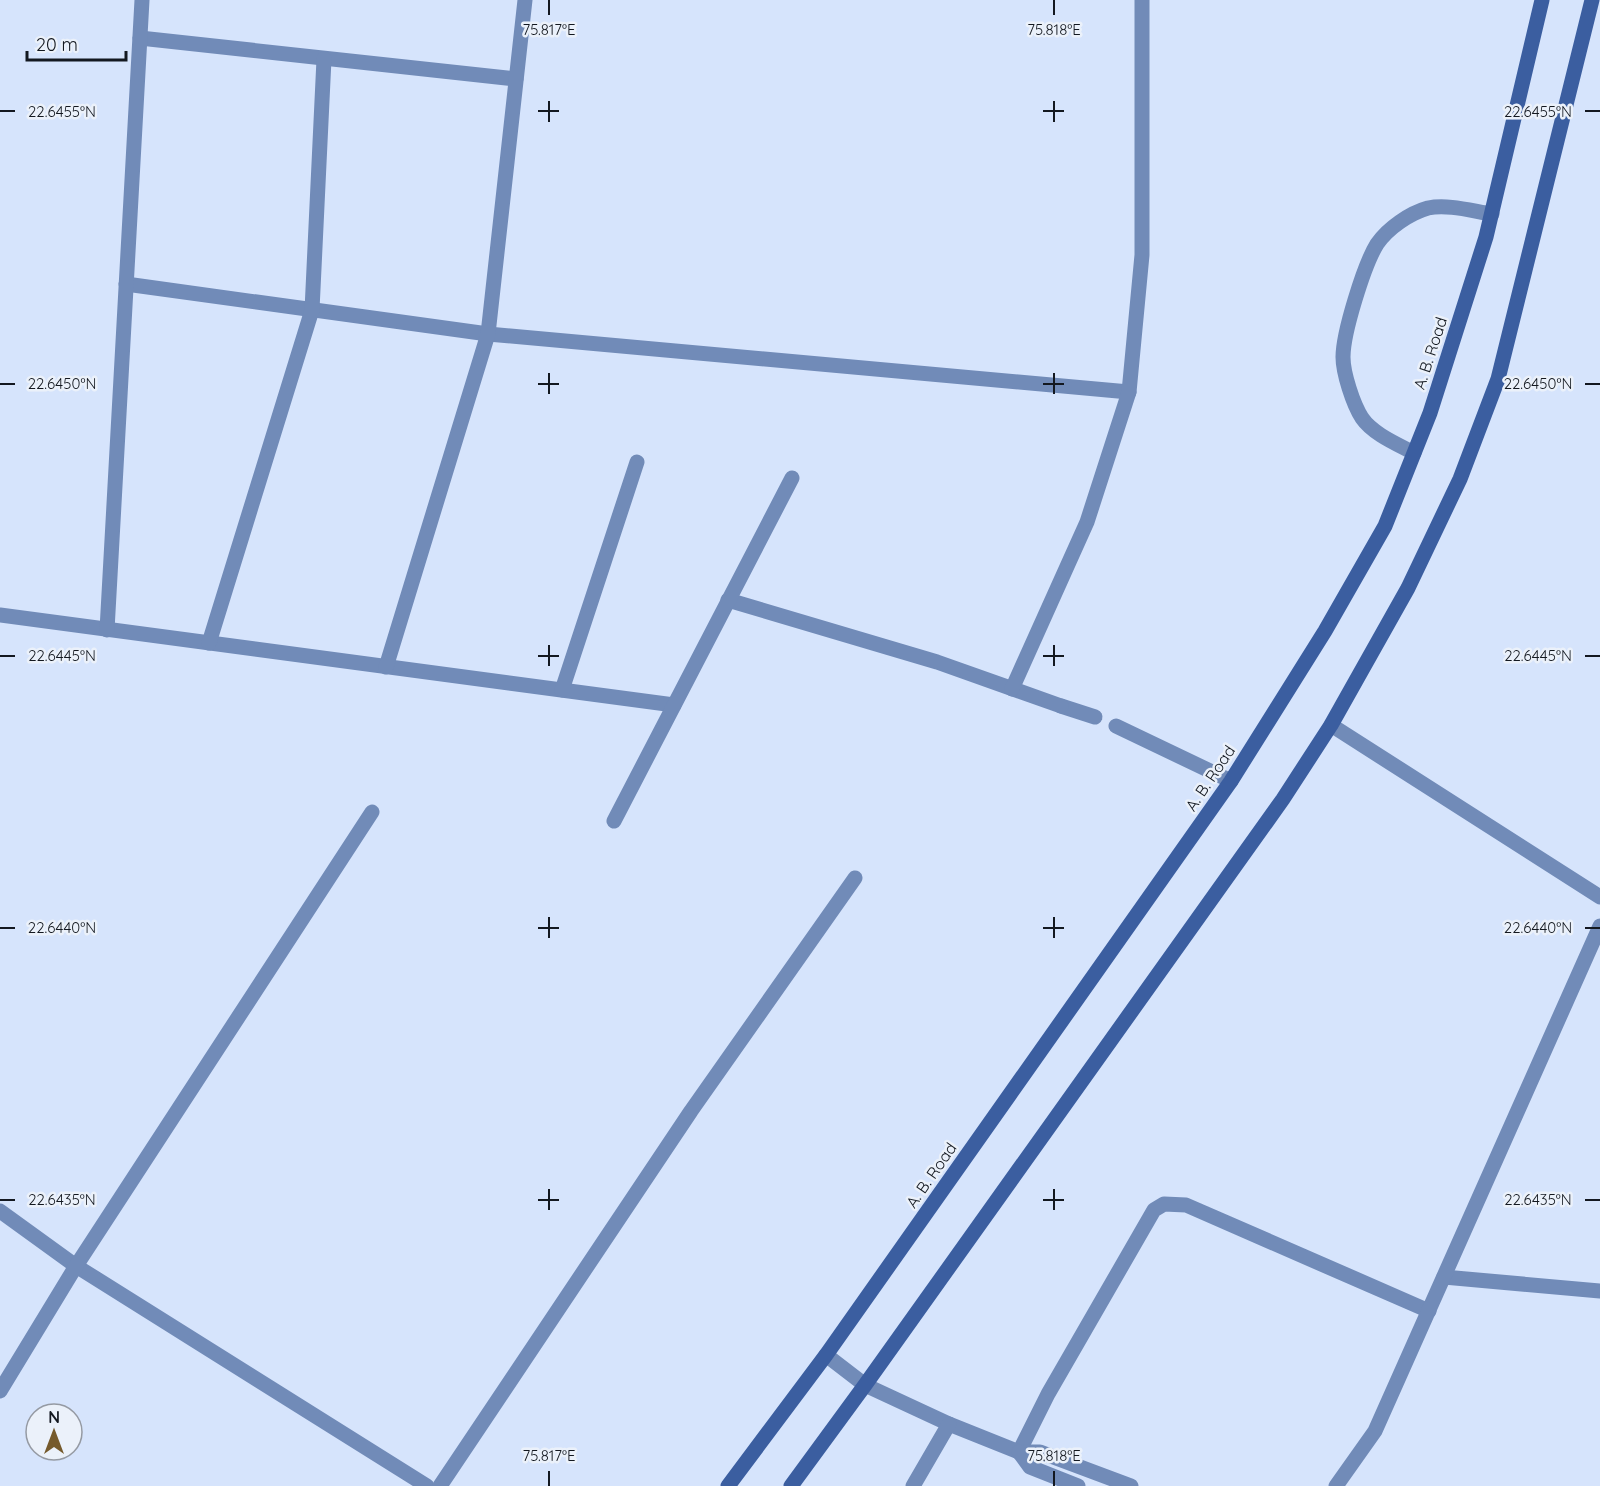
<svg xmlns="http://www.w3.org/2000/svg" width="1600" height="1486" viewBox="0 0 1600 1486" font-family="Quicksand,sans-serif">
<rect width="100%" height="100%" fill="#d6e4fc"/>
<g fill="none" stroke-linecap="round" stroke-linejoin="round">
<g stroke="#718bb8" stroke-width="15">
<path d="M1414 453C1397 444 1373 434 1362 418 1353 404 1343 373 1343 357 1343 333 1364 265 1377 244 1388 228 1410 213 1428 208 1448 204 1472 211 1492 214"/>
<polyline points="1061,706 1095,717"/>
<polyline points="1331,725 1600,897"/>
<polyline points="1444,1277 1600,1291"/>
<polyline points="1019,1452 1048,1394 1154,1210 1164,1204 1186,1205 1429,1311"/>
<polyline points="1336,1486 1375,1431 1600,926"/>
</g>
<g stroke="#718bb8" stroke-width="15">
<polyline points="140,38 516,79"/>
<polyline points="126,284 488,334 1129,392"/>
<polyline points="728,600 937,662 1061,706"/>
<polyline points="0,615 674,705"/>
<polyline points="107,630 142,0"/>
<polyline points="209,643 312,310 324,59"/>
<polyline points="386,667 488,334 525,0"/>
<polyline points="1012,689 1087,522 1129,392 1142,255 1142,0"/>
<polyline points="562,690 637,462"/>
<polyline points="1116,726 1231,781"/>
<polyline points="614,821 792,478"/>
<polyline points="0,1211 76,1266 427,1486"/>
<polyline points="826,1355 865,1385 949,1424 1019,1452 1040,1452 1131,1486"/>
<polyline points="0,1391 76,1266 372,812"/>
<polyline points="1019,1452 1030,1467 1078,1486"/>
<polyline points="440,1486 691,1111 855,878"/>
<polyline points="913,1486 949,1424"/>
</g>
<g stroke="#3b5ea0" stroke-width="15">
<polyline points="728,1486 826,1355 1231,781 1325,631 1385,526 1430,413 1486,237 1542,0"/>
<polyline points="791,1486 865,1385 1283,799 1331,725 1408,588 1460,479 1498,379 1592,0"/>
</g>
</g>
<path fill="none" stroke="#131820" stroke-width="2" d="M549 0V15M1054 0V15M549 101V122M1054 101V122M0 111H15M538 111H559M1043 111H1064M1585 111H1600M549 373V394M1054 373V394M0 384H15M538 384H559M1043 384H1064M1585 384H1600M549 645V666M1054 645V666M0 656H15M538 656H559M1043 656H1064M1585 656H1600M549 917V938M1054 917V938M0 928H15M538 928H559M1043 928H1064M1585 928H1600M549 1189V1210M1054 1189V1210M0 1200H15M538 1200H559M1043 1200H1064M1585 1200H1600M549 1471V1486M1054 1471V1486"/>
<g text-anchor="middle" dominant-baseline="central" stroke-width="5" stroke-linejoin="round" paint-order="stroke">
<g font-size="16" fill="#131820" stroke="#ebf1fa">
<text transform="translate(1430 353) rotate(-72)">A. B. Road</text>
<text transform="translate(1210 778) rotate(-56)">A. B. Road</text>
<text transform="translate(931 1175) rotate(-55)">A. B. Road</text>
</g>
</g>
<g font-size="15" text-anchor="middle" fill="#131820" stroke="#ebf1fa" stroke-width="5" stroke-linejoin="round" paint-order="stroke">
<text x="549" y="35">75.817°E</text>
<text x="1054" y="35">75.818°E</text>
<text x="62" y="117">22.6455°N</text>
<text x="1538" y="117">22.6455°N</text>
<text x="62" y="389">22.6450°N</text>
<text x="1538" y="389">22.6450°N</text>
<text x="62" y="661">22.6445°N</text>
<text x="1538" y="661">22.6445°N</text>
<text x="62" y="933">22.6440°N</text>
<text x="1538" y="933">22.6440°N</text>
<text x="62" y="1205">22.6435°N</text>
<text x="1538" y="1205">22.6435°N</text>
<text x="549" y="1461">75.817°E</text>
<text x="1054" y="1461">75.818°E</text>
</g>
<g transform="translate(54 1432)"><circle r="28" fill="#ebf1fa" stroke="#959aa3" stroke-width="1.5"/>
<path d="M0-4.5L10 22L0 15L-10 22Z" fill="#755a2c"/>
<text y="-9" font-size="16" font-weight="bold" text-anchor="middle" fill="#131820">N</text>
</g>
<path d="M27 51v9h99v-9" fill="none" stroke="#131820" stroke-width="3"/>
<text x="36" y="51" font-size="18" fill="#131820" stroke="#ebf1fa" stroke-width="4.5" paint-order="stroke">20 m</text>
</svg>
